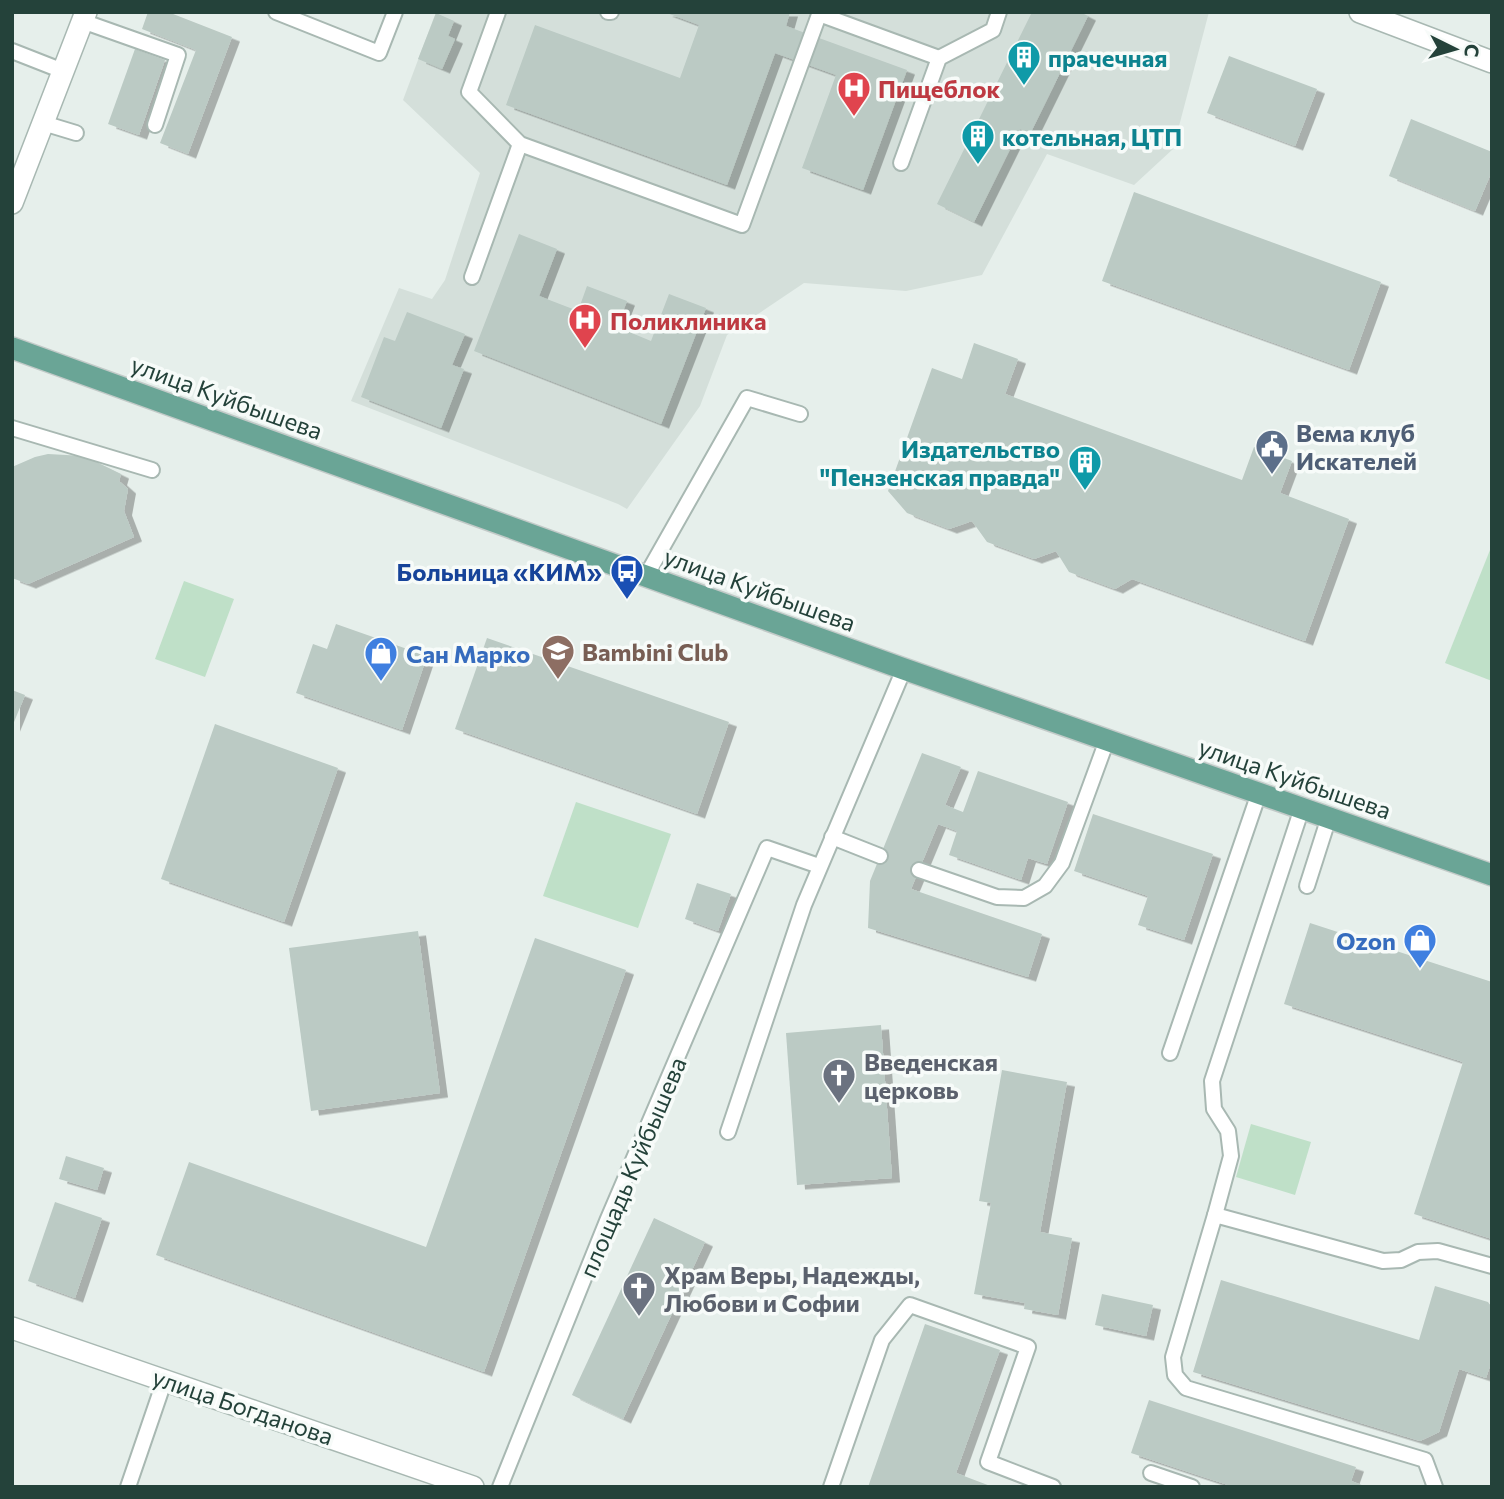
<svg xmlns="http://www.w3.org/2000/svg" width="1504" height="1499" viewBox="0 0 1504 1499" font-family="Commissioner,sans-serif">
<defs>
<filter id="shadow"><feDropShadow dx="8" dy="4.5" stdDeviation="0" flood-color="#0004"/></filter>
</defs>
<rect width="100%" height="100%" fill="#e6efeb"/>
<polygon fill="#d4dfda" points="436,12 1209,12 1173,149 1134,185 1047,154 982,275 906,291 804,283 727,335 700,406 627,509 618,504 351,401 399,288 432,299 445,280 480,173 403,100"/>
<g fill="#bfe0c8">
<polygon points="1492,545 1492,681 1445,663"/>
<polygon points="184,581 234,599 205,677 155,659"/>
<polygon points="576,802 671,834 638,928 543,896"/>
<polygon points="1251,1124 1311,1142 1295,1195 1236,1177"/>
</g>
<g fill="#bbcac4" filter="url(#shadow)">
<polygon points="148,12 168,12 232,37 188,154 160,143 196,50 142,29"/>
<polygon points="664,12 790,12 786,26 907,70 863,190 802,168 836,75 775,53 727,185 506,105 535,25 680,78 699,25"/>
<polygon points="1032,12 1080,12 1088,16 1030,134 1020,129 974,222 937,204"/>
<polygon points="436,13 454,21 448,36 455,39 442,69 418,59"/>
<polygon points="135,49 165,60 139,135 108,124"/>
<polygon points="1229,56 1317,89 1295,146 1207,113"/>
<polygon points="1411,119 1492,152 1492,171 1475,211 1389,176"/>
<polygon points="1134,192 1381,282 1349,370 1102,281"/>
<polygon points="519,234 557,249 539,296 578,311 587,286 627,301 617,327 651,341 669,294 706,308 661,424 474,351"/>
<polygon points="407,312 465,334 452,365 464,369 441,428 361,397 384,337 395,341"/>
<polygon points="974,343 1018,359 1005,394 1242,480 1254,447 1292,461 1280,493 1349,519 1305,641 1132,579 1115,589 1069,572 1056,551 1034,559 987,542 972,521 949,529 907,513 888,491 932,368 962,379"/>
<polygon points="48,454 84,456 121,474 119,481 128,489 124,511 134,537 28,584 12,578 12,467 35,457"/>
<polygon points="336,624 427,656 402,730 296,693 313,644 327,649"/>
<polygon points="487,638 729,722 697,814 455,729"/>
<polygon points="12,690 25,695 12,727"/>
<polygon points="215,724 338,768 284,922 161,879"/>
<polygon points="922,753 961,767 945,805 963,812 978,771 1068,802 1047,864 1028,858 1021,880 949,855 957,831 938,824 911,889 1042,934 1028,977 868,928 870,881"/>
<polygon points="1093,814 1213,854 1184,940 1138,925 1148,896 1074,871"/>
<polygon points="697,883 731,894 718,931 685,919"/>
<polygon points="1310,923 1492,982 1492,1239 1414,1214 1463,1062 1284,1004"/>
<polygon points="418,931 440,1093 311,1111 289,948"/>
<polygon points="535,938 626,970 484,1372 156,1255 189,1162 426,1247"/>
<polygon points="881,1025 892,1178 797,1185 786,1033"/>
<polygon points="1002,1070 1067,1082 1040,1232 1072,1238 1058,1315 1024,1309 1025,1303 974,1294 991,1203 979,1201"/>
<polygon points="66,1156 104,1168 97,1190 59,1179"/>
<polygon points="55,1202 102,1218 75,1298 28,1281"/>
<polygon points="654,1218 705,1242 623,1419 572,1395"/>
<polygon points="1221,1280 1419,1340 1435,1286 1488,1302 1492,1308 1492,1360 1486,1378 1459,1369 1439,1432 1420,1441 1193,1372"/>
<polygon points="1102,1294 1153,1305 1146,1336 1095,1325"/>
<polygon points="925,1324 1000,1350 956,1473 993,1487 868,1487"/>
<polygon points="1149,1400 1356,1467 1351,1481 1367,1487 1234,1487 1131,1453"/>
</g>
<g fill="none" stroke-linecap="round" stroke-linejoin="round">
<defs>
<g id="service">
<polyline points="276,12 379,53 395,12"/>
<polyline points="498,12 469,92 520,144 742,225 820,12"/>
<polyline points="608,12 611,12"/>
<polyline points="819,14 939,58"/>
<polyline points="82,21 178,55 155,125"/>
<polyline points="12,51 63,71"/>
<polyline points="43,123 76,133"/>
<polyline points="901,163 939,58 993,30 999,12"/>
<polyline points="472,277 520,144"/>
<polyline points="12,428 152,470"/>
<polyline points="646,576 747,398 800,414"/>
<polyline points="832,837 880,856"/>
<polyline points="919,870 997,897 1024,898 1045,886 1062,863 1107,740"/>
<polyline points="1307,886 1329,817"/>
<polyline points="1170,1053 1259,793"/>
<polyline points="728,1132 804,905 904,669"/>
<polyline points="1215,1215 1231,1156 1228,1131 1214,1109 1212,1081 1302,808"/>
<polyline points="1151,1473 1192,1487"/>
<polyline points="128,1487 165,1379"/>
<polyline points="500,1487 607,1221 767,848 819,866"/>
<polyline points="831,1487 882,1340 910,1305 1028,1347 988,1462 1053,1487"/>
<polyline points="1435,1487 1425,1460 1186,1388 1175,1375 1173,1357 1215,1215 1383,1261 1401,1260 1418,1252 1438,1251 1492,1266"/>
</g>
<g id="minor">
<polyline points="1360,12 1492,62"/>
<polyline points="12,203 86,12"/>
<polyline points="12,1328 473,1487"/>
</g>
<polyline id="primary" points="12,348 904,669 1492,875"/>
</defs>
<use href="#service" stroke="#a8b8b2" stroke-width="18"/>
<use href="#minor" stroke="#a8b8b2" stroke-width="24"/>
<use href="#primary" stroke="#c2cac8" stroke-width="24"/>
<use href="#service" stroke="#fff" stroke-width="14"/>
<use href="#minor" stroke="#fff" stroke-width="21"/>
<use href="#primary" stroke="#6aa596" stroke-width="21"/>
</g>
<defs>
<symbol id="building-pin" viewBox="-11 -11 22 30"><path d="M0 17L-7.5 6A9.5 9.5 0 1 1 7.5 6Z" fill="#0f9aa8" stroke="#f7fbf9"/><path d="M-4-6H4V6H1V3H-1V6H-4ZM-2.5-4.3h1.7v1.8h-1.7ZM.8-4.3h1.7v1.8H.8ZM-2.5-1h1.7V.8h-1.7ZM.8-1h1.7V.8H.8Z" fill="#fff"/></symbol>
<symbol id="hospital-pin" viewBox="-11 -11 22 30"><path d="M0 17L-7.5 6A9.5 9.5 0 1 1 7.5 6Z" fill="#e0444e" stroke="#f7fbf9"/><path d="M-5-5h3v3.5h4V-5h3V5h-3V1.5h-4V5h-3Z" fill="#fff"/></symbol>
<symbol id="civic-pin" viewBox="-11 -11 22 30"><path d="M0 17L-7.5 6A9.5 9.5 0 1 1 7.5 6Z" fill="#5c6f8a" stroke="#f7fbf9"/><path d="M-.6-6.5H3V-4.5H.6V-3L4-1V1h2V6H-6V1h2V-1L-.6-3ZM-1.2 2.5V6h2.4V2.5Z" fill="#fff"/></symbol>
<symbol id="bus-pin" viewBox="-11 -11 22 30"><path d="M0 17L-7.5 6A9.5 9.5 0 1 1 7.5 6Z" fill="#1a4fb4" stroke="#f7fbf9"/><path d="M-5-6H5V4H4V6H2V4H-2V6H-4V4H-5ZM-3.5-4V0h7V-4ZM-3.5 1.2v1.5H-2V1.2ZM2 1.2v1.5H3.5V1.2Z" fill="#fff"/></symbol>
<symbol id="school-pin" viewBox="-11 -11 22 30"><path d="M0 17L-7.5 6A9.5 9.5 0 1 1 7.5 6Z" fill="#8d6e63" stroke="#f7fbf9"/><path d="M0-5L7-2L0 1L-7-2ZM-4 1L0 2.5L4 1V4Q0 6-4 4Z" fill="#fff"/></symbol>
<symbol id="shop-pin" viewBox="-11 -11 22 30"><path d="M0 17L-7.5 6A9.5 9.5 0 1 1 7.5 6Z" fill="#3f7fe0" stroke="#f7fbf9"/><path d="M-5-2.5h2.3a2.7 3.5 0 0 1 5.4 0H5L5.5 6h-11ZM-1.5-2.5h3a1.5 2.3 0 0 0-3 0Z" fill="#fff"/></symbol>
<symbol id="church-pin" viewBox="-11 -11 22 30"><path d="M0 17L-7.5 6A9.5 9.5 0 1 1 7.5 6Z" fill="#6b7280" stroke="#f7fbf9"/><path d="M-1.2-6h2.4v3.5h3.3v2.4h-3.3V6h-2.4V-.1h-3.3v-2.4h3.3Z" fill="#fff"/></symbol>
</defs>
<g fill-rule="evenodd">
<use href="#building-pin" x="1005" y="38" width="38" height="52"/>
<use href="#hospital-pin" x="835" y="69" width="38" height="52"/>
<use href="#building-pin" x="959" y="117" width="38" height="52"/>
<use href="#hospital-pin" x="566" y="301" width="38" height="52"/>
<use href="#civic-pin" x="1253" y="427" width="38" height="52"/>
<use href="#building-pin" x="1066" y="443" width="38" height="52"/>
<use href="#bus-pin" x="608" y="552" width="38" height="52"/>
<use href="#school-pin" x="539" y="632" width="38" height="52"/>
<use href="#shop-pin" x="362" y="634" width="38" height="52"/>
<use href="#shop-pin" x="1401" y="921" width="38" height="52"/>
<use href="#church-pin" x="820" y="1056" width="38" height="52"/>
<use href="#church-pin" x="620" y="1269" width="38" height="52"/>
</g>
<g text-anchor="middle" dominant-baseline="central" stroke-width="7" stroke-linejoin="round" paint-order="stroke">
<g font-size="24" font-weight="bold" fill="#0d838f" stroke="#f7fbf9" text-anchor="start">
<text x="1048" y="57">прачечная</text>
<text x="1002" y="136">котельная, ЦТП</text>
<text x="1060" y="448" text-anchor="end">Издательство<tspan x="1060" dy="28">"Пензенская правда"</tspan></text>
</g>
<g font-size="24" font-weight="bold" fill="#be3a42" stroke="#f7fbf9" text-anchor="start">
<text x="878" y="88">Пищеблок</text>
<text x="610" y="320">Поликлиника</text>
</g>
<g font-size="24" fill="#24423a" stroke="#f7fbf9">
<text transform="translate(227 397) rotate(20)">улица Куйбышева</text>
<text transform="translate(760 589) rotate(20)">улица Куйбышева</text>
<text transform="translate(1295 778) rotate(19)">улица Куйбышева</text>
<text transform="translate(632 1167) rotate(-67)">площадь Куйбышева</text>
<text transform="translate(243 1406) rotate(19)">улица Богданова</text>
</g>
<g font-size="24" font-weight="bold" fill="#4e5e75" stroke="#f7fbf9" text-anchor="start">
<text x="1296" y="432">Вема клуб<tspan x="1296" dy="28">Искателей</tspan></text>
</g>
<g font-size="24" font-weight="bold" fill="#164399" stroke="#f7fbf9" text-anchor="end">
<text x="602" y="571">Больница «КИМ»</text>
</g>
<g font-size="24" font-weight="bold" fill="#785e54" stroke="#f7fbf9" text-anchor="start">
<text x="582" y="651">Bambini Club</text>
</g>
<g font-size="24" font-weight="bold" fill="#366cbe" stroke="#f7fbf9" text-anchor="start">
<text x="406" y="653">Сан Марко</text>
<text x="1396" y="940" text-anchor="end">Ozon</text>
</g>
<g font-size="24" font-weight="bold" fill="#5b616d" stroke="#f7fbf9" text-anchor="start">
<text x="864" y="1061">Введенская<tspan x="864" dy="28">церковь</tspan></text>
<text x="664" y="1274">Храм Веры, Надежды,<tspan x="664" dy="28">Любови и Софии</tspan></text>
</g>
</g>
<rect width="1504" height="1499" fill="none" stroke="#24423a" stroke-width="28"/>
<g transform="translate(1455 49) rotate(95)" stroke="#f7fbf9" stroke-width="5" paint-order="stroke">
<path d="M0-5L12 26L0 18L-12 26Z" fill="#24423a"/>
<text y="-10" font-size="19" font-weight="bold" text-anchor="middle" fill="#24423a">С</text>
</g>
</svg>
